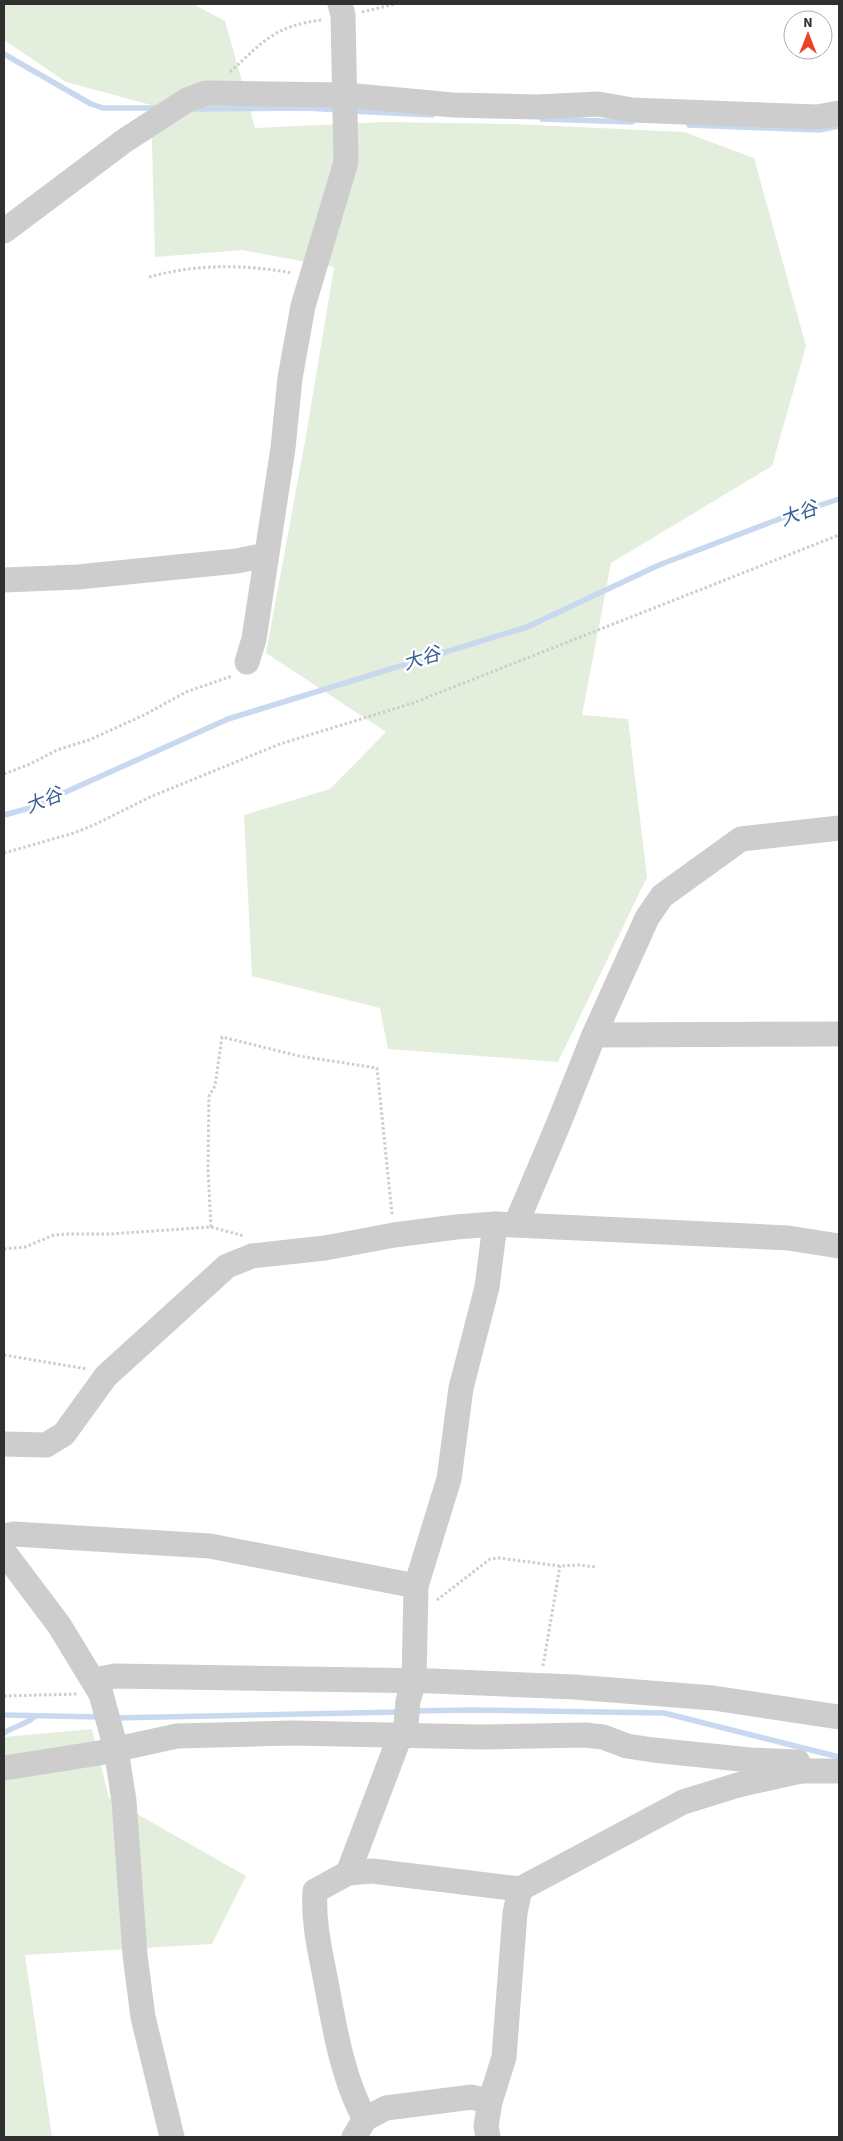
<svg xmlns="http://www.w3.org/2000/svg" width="843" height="2141" viewBox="0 0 843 2141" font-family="'Source Sans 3','Noto Sans JP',sans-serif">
<rect width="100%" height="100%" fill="#fff"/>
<g fill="#e3eedd">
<polygon points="4,4 193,4 225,21 255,128 384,122 513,124 684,132 754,158 806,346 772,466 611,563 582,715 628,719 647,877 558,1062 388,1049 380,1008 252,976 244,815 330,789 386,732 266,653 304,447 334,267 242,250 155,257 151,105 66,82 4,40"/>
<polygon points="92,1729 109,1798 246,1876 212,1944 25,1955 52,2137 4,2137 4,1737"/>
</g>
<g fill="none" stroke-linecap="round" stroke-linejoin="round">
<g stroke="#c8d8ee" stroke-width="5.5">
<polyline points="4,54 91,104 103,108 160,108"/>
<polyline points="192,109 305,108 340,110"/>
<polyline points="352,111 432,115"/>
<polyline points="542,119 632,122"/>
<polyline points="689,125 819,130 839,126"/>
<polyline points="4,815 30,808 228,719 527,627 659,565 787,516 839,499"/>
<polyline points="412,1711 471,1710 664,1713 839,1757"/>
<polyline points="4,1715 100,1717"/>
<polyline points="114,1718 400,1712"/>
<path d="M4 1733C14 1726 26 1725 35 1716"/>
</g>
<g stroke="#cdcdcd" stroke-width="3" stroke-dasharray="2.5 2.5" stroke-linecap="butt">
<polyline points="362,12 395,4"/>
<path d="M230 72C264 41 274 26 322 20"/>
<path d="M149 277C196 264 244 264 292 273"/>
<polyline points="4,774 30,764 57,750 89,740 144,715 186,692 232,676"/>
<polyline points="4,853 74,833 96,824 150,797 280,744 413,703 839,535"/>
<polyline points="211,1227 208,1170 209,1096 215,1086 222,1037 299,1056 377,1068 392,1214"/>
<polyline points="4,1249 25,1247 54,1235 69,1234 110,1234 211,1227 244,1236"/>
<polyline points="4,1355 87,1369"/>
<polyline points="437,1600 490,1559 499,1558 560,1566 579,1565 596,1567"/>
<polyline points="543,1666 560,1566"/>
<polyline points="4,1696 78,1694"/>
</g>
<g stroke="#cdcdcd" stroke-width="25">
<polyline points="4,231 124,141 187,100 206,93 345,95 453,105 536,107 598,104 632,110 817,117 839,113"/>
<polyline points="4,580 78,577 237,561 266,555"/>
<polyline points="247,662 254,639 283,448 290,378 303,306 346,162 343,15 340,4"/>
<polyline points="594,1035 839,1034"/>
<polyline points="516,1224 558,1125 594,1035 647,918 662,896 741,839 839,828"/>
<polyline points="4,1444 46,1445 64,1434 106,1376 227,1266 252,1256 325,1248 394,1235 456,1227 495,1224 788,1238 839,1246"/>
<polyline points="4,1536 14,1534 210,1546 416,1586 414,1681 408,1701 406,1725 400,1736 348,1873"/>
<polyline points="4,1552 59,1625 101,1694 116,1749 124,1801 135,1955 143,2017 172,2137"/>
<polyline points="416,1586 449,1479 461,1388 487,1287 495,1224"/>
<polyline points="94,1680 115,1676 433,1681 574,1687 713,1698 839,1717"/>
<polyline points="4,1768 99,1753 177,1736 292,1733 482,1737 585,1735 603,1737 627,1746 653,1750 750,1760 798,1762 801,1771"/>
<path d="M365 2119C343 2080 334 2026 326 1982 320 1950 313 1923 315 1891L348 1873 372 1871 520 1889"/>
<polyline points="354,2137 365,2119 386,2108 472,2097 490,2102"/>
<polyline points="488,2137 486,2126 490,2102 504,2057 515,1913 520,1889 683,1802 738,1785 801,1771 839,1771"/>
</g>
</g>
<g text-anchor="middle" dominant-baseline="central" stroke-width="5" stroke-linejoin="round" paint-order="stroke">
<g font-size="19" font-style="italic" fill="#396097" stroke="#fff">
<text transform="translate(799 514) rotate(-20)">大谷</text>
<text transform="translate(422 659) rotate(-17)">大谷</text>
<text transform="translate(44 801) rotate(-22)">大谷</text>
</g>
</g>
<rect width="843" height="2141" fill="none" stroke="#303030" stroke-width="10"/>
<g transform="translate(808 35)"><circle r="24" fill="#ffffff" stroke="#acacac"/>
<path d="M0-4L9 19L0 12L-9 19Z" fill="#ef412a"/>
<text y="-8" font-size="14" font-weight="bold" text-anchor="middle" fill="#303030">N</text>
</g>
</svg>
